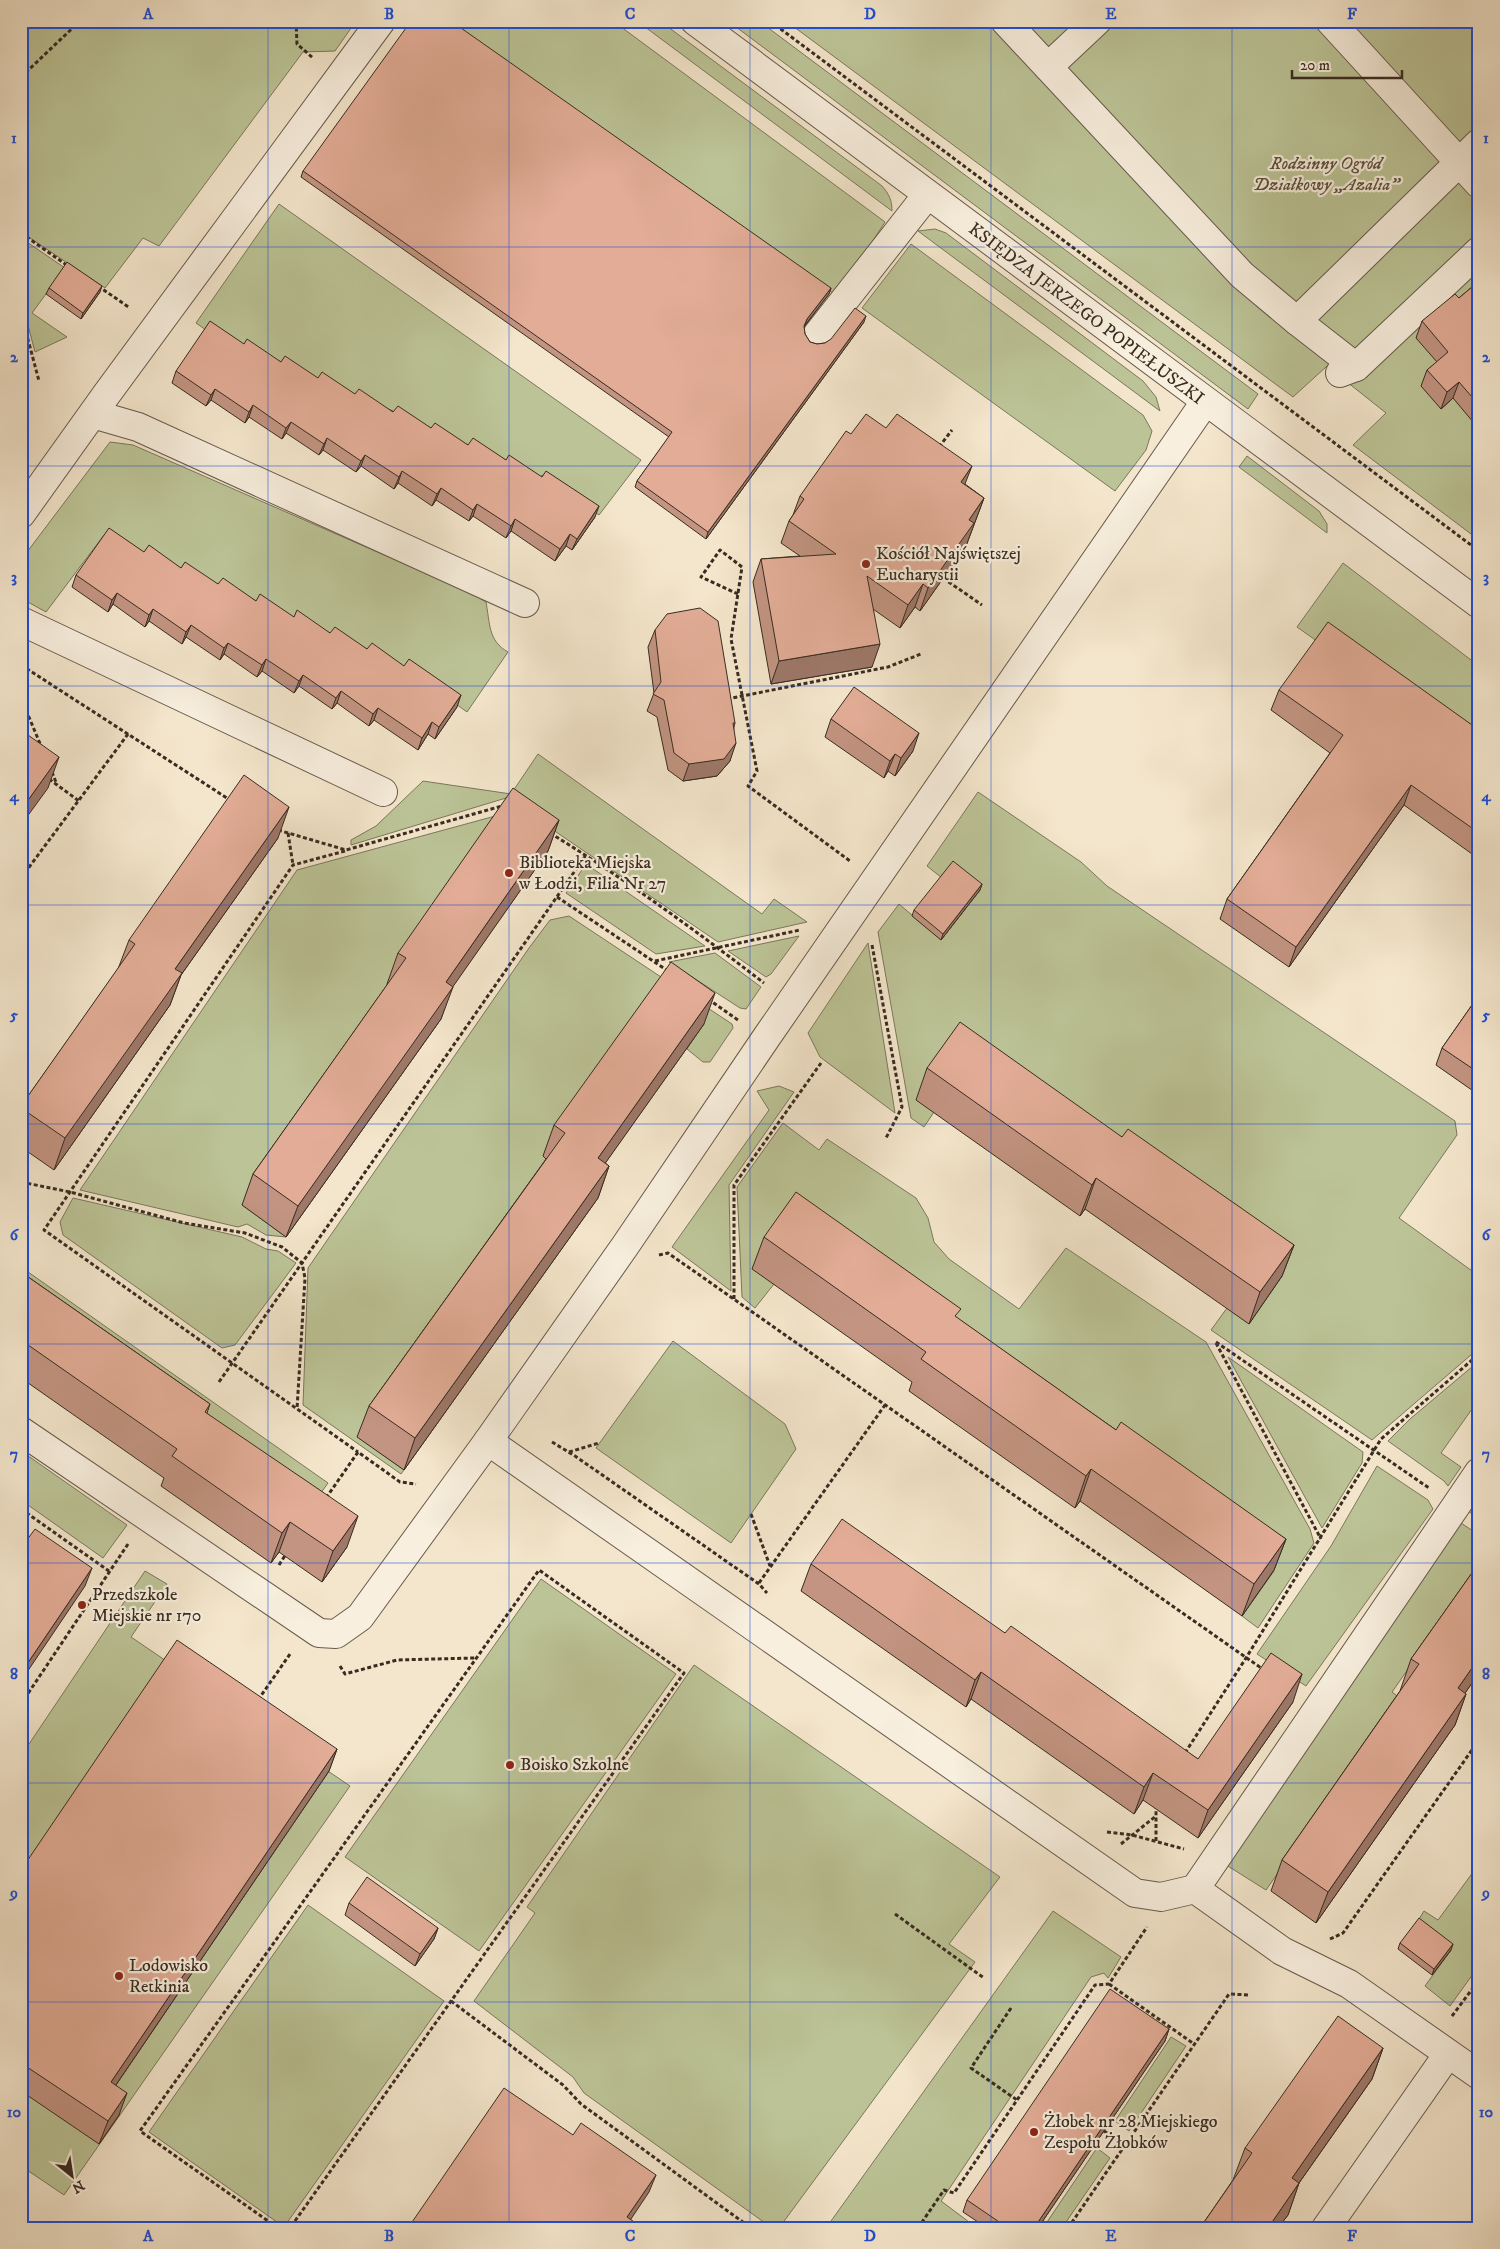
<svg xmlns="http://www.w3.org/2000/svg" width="1500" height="2249" viewBox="0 0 1500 2249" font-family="'IM FELL DW Pica',serif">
<rect width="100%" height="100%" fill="#f4e6cc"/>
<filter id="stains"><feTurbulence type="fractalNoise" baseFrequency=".004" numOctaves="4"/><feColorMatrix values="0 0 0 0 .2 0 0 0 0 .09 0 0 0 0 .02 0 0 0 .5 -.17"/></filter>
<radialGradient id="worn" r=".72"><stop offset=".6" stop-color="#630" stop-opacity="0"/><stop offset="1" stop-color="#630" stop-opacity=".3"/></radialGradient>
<g fill="#bcc497" stroke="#7a785c">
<polygon points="21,21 356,21 335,51 303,52 159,246 143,238 105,288 21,232"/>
<polygon points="442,21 613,21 885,222 837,296"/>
<path d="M637 21H660L882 186C889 194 892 200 892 211Z"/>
<polygon points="728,21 759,21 1258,394 1248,409"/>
<polygon points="786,21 1479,21 1479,540 1353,445 1386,413 1327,366 1293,397"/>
<polygon points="279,204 641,460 599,515 542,475 536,482 469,444 463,452 239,353 196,323"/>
<polygon points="935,229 946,233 1143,381 1156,397 1160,411 918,231"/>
<polygon points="21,238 65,268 32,313 67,337 35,352 21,299"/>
<polygon points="911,244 1143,415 1152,431 1146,450 1115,491 862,308"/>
<path d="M110 442 133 445 471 593 486 602C490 623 488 641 508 652L467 712 405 667 139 557 104 535 46 612 26 601 21 577V560Z"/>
<polygon points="1247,456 1319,511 1327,524 1327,533 1239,467"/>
<polygon points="1343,563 1479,666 1479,756 1297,627"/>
<polygon points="538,754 762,914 774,899 807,922 718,942 506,798 351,845 351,840 376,826 423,781 511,794"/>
<polygon points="978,792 1081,862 1107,886 1455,1121 1457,1135 1399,1218 1479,1276 1479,1348 1372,1440 1211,1330 1227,1308 1249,1323 1282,1276 934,1112 924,1127 911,1118 878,932 899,904 941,940 980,890 942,878 927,866"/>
<polygon points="499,815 387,984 394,990 242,1205 286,1237 266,1235 247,1224 238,1227 80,1190 297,870"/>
<polygon points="586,864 705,946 656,954 566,893"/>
<polygon points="569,916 732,1024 733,1028 710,1062 703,1062 687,1049 703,1024 543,1156 553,1165 358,1437 404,1470 401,1474 303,1405 308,1268 529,948 550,920"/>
<polygon points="799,936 771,974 766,977 728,951"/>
<polygon points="868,943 895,1113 820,1057 808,1033"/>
<polygon points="715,953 761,987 746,1009 740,1008 669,962"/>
<polygon points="779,1086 794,1092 729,1185 731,1291 672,1247 769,1110 757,1091"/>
<polygon points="783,1123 819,1150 827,1139 916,1198 928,1218 934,1242 949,1259 1019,1309 1066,1248 1206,1342 1310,1529 1314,1543 1258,1628 1242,1616 1274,1571 774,1284 755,1308 742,1297 737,1187"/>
<polygon points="73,1198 242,1237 266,1249 278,1251 296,1263 235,1345 222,1348 63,1235 60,1222"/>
<polygon points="21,1267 328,1483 303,1518 21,1310"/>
<polygon points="673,1341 785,1424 796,1449 731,1543 596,1448"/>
<polygon points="1228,1357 1363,1452 1362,1463 1322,1528"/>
<polygon points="1479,1361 1479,1399 1441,1453 1461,1467 1448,1486 1444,1481 1388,1441 1410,1419"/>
<polygon points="21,1451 127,1525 103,1558 21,1500"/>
<polygon points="1377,1466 1428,1500 1433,1509 1306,1686 1257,1654 1331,1546"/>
<polygon points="1479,1495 1479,1519 1468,1511"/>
<polygon points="1461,1523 1479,1535 1479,1568 1392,1692 1400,1698 1266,1890 1223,1863"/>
<polygon points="145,1571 167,1584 131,1637 350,1786 64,2195 21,2166 21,1756"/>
<polygon points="541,1579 676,1674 479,1951 345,1857"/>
<polygon points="694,1665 1000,1877 949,1944 975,1962 779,2228 772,2228 584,2093 573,2077 474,2001 535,1913 527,1907"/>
<polygon points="1479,1864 1479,1978 1473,1974 1450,2006 1425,1986 1451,1950 1416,1924 1424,1911 1438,1920"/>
<polygon points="308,1905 444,2001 284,2227 149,2132"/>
<polygon points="1053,1911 1121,1957 1108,1978 1104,1973 1091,1977 941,2201 977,2228 826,2228"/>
<polygon points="1171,2037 1186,2046 1129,2131 1115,2121"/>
<polygon points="1097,2148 1110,2158 1062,2228 1043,2228"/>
</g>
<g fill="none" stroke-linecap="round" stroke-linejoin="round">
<defs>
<g id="minor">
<polyline points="695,21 1479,604"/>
<polyline points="1005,21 1242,275 1297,321"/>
<polyline points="1330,21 1479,184"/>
<polyline points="1048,67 1097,21"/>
<polyline points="817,335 927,195"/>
<polyline points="1356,367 1297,321 1479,143"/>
<polyline points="1340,373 1356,367 1479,251"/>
<polyline points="93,414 138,427 525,603"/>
<polyline points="21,514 106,395 381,21"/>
<polyline points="21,621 383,792"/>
<polyline points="21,1431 319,1633 336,1634 360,1617 488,1441 625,1246 766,1038 1205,402"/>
<polyline points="488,1441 1135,1893 1161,1897 1195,1889 1282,1951 1349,1984 1479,2075"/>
<polyline points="1195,1889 1479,1472"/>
<polyline points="1326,2228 1448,2054"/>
</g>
</defs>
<use href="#minor" stroke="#675a4c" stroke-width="30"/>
<g stroke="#382c21" stroke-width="3" stroke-dasharray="4 2.5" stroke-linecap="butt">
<polyline points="296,21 297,44 313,58"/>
<polyline points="770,21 1479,551"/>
<polyline points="21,25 73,21"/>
<polyline points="21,77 80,21"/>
<polyline points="21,233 68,266"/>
<polyline points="98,286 130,308"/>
<polyline points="21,313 39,381"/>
<polyline points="939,447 952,430"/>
<polyline points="943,578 982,605"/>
<polyline points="738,594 701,577 720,550 742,567 731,639 757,771 748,786 850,861"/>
<polyline points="21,665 230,800"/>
<polyline points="21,698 41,746"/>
<polyline points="727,699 888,667 921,654"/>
<polyline points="52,772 57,785"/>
<polyline points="49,779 79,801"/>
<polyline points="278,830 346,850 502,806"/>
<polyline points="288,833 293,865"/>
<path d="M550 833C625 879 695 930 764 983"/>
<polyline points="345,851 293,865 44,1230 358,1452"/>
<polyline points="21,878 128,734"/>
<polyline points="557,897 668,971"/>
<polyline points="872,945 902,1107 886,1138"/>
<polyline points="655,961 800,930"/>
<polyline points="708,999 738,1020"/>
<polyline points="21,1182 70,1192 184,1223 245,1233 282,1247 302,1263 305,1278 297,1409"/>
<polyline points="659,1255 668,1253 1264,1670"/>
<polyline points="734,1299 734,1185 821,1063"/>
<polyline points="1216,1342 1429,1488"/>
<polyline points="1216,1343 1321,1539"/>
<polyline points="219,1382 586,855"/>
<polyline points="552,1442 575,1456 759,1584 767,1593"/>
<polyline points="569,1452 599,1443"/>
<polyline points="326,1498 358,1452 400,1482 416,1484"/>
<polyline points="21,1509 109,1571"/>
<polyline points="751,1514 770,1566"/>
<polyline points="279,1565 286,1554"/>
<polyline points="759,1583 885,1405"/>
<polyline points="340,1666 345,1674 397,1660 475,1658"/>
<polyline points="258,1700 290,1654"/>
<polyline points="21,1704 128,1544"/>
<polyline points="1185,1753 1246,1658 1381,1439 1479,1354"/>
<polyline points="1107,1832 1132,1835 1184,1849"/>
<polyline points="1156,1841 1156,1817"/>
<polyline points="1121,1844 1156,1816 1156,1805"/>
<polyline points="895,1914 984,1978"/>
<polyline points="1330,1939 1343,1933 1479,1740"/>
<polyline points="1109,1984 1194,2044"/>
<polyline points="451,2001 563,2085 581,2104 751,2228"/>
<polyline points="1011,2008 971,2068 1017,2100"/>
<polyline points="1452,2016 1479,1980"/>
<polyline points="1104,2131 1125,2145"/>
<polyline points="278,2228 140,2131 539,1570 684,1673 290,2228"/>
<polyline points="918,2228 944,2190 954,2193 1095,1985 1109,1984 1147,1927"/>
<polyline points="1068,2228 1229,1994 1250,1995"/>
</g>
<use href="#minor" stroke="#f8efde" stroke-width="28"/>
</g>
<g fill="#c29481" stroke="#382c21">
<polygon points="303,171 831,288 829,294 804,327 805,334 810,342 817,344 825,343 864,322 706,539 635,487 637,481 669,437 301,177"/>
<polygon points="1479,281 1479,429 1453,398 1441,409 1421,386 1427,370 1437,362 1416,338 1422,321 1459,298"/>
<polygon points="49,288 100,292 81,319 46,294"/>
<polygon points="244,344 281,362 431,428 468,445 506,460 595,517 572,550 566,546 555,561 511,531 506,538 473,516 469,521 436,500 432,506 398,483 394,489 361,466 356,472 323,450 319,455 286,433 282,439 249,417 245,423 211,400 206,406 172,383 176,371"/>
<polygon points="965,484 984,498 966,546 920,611 915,607 900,628 873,609 872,667 771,684 753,582 761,559 800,556 781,543 789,521 793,515 800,496"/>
<polygon points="144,552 367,649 457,707 435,739 428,734 418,750 374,720 369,726 337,703 332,709 299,686 294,693 262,671 257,677 224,654 220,660 186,637 182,644 149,621 145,627 113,604 108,612 72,587 76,575"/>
<polygon points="655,630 735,723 734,727 730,761 717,776 683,781 668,770 657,717 647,711 654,693 648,647"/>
<polygon points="1279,690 1479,730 1479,859 1404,805 1289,967 1220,919 1227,899 1330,753 1271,710"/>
<polygon points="831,719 913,751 895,776 888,771 884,778 825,737"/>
<polygon points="559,820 548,851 452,987 441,1019 286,1237 242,1205 253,1174 387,985 387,984 398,953"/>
<polygon points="278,838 181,975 170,1005 54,1170 21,1147 21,1106 118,969 129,940"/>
<polygon points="982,884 980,890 941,940 912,916 914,910"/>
<polygon points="1479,995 1479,1095 1436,1065 1442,1048"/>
<polygon points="704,1024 605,1163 609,1166 598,1198 404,1470 357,1437 369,1406 546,1159 543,1156 554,1125"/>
<polygon points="927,1068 1122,1137 1294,1245 1282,1276 1249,1324 1085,1209 1080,1216 916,1100"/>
<polygon points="764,1237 957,1318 1116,1430 1286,1539 1274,1570 1242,1616 1080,1501 1075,1508 909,1391 912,1382 752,1269"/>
<polygon points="21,1272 210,1404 207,1413 347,1547 322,1582 279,1552 271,1563 161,1486 164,1478 21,1378"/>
<polygon points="1479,1563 1479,1673 1465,1693 1466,1694 1455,1725 1316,1923 1271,1891 1282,1860 1400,1691 1411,1659"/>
<polygon points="811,1564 1005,1633 1198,1759 1293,1702 1198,1838 1143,1800 1134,1814 971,1699 966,1707 801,1591"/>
<polygon points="337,1749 329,1771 116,2085 119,2115 99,2144 21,2091 21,1870"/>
<polygon points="349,1903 438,1928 434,1939 415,1966 345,1915"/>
<polygon points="1400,1943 1451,1950 1432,1975 1398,1949"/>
<polygon points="1169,2029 1165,2041 1038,2228 987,2228 963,2212 967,2200"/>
<polygon points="1383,2048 1372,2079 1299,2183 1288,2215 1278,2228 1200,2228 1233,2180 1245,2148"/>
</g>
<g fill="#9e7869" stroke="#382c21">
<polygon points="102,286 100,292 81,319 83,313"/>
<polygon points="831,288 829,294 805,325 802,332 807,319"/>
<polygon points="866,316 864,322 706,539 708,532"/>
<polygon points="1459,382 1453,398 1441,409 1447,392"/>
<polygon points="28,387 21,407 21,397"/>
<polygon points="215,389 211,400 206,406 211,395"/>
<polygon points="253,405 249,417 245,423 249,412"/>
<polygon points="291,422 286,433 282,439 286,428"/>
<polygon points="327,438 323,450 319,455 324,444"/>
<polygon points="365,455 361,466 356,472 361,461"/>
<polygon points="972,466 963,489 961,482"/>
<polygon points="402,471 398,483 394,489 399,477"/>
<polygon points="441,488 436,500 432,506 437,494"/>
<polygon points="984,498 966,546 920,611 928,588 969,520"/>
<polygon points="477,504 473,516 469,521 473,510"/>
<polygon points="599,506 595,517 572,550 577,539"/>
<polygon points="515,519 511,531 506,538 511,526"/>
<polygon points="570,534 566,546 555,561 560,549"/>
<polygon points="923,584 915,607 900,628 908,605"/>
<polygon points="117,593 113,604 108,612 112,600"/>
<polygon points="153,609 149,621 145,627 149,615"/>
<polygon points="191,625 186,637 182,644 186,632"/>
<polygon points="228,643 224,654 220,660 224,648"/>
<polygon points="880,644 872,667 771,684 779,661"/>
<polygon points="266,659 262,671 257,677 262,665"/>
<polygon points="303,675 299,686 294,693 299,681"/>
<polygon points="341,691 337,703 332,709 336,698"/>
<polygon points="461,695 457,707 435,739 439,727"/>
<polygon points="378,708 374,720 369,726 373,714"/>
<polygon points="432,722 428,734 418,750 422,738"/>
<polygon points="919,733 913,751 895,776 901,758"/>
<polygon points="736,743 730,761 717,776 683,781 689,764"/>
<polygon points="895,754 888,771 884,778 890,761"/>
<polygon points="59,757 48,788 21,825 21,810"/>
<polygon points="1411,785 1404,805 1289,967 1296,947"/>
<polygon points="289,807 278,838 181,975 170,1005 54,1170 65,1138 175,969"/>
<polygon points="559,820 548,851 445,998 453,987 441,1019 286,1237 298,1206 446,982"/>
<polygon points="982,884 980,890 941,940 943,934"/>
<polygon points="715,993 704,1024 587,1189 598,1158"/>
<polygon points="609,1166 598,1198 404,1470 415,1438"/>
<polygon points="1096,1178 1085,1209 1080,1216 1092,1185"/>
<polygon points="1294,1245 1282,1276 1249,1324 1260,1292"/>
<polygon points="1091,1469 1080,1501 1075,1508 1086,1476"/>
<polygon points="358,1516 347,1547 322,1582 333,1551"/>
<polygon points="290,1522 279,1552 271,1563 282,1533"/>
<polygon points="1286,1539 1274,1570 1242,1616 1254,1584"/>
<polygon points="92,1568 85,1586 21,1681 21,1673"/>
<polygon points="1479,1658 1479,1673 1447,1719 1458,1688"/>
<polygon points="981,1672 971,1699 966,1707 975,1680"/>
<polygon points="1302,1674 1293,1702 1198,1838 1208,1810"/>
<polygon points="1466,1694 1455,1725 1316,1923 1328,1892"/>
<polygon points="337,1749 329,1771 103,2104 111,2082"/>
<polygon points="1153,1773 1143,1800 1134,1814 1144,1787"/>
<polygon points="438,1928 434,1939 415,1966 420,1954"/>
<polygon points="1453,1944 1451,1950 1432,1975 1434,1969"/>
<polygon points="1169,2029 1165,2041 1038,2228 1034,2228"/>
<polygon points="1383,2048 1372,2079 1280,2210 1292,2178"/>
<polygon points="127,2093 119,2115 99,2144 108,2121"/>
<polygon points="656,2175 649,2192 625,2228 627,2217"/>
<polygon points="1299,2183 1288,2215 1278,2228 1268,2228"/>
</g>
<g fill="#e2ac96" stroke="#382c21">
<polygon points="411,21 451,21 831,288 807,319 804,326 805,334 810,342 817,344 825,343 831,339 855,308 866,316 708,532 637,481 672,432 303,171"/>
<polygon points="67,262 102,286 83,313 49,288"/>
<polygon points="1479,281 1479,405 1459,382 1447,392 1427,370 1448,352 1422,321 1455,294 1459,298"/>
<polygon points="210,321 244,344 247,339 281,362 285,356 318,378 322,372 355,394 359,389 393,412 398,406 431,428 435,423 468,445 473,438 506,460 509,455 542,477 546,471 599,506 577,539 570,534 560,549 515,519 511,526 477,504 473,510 441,488 437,494 402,471 399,477 365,455 361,461 327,438 324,444 291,422 286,428 253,405 249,412 215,389 211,395 176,371"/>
<polygon points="21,382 28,387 21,397"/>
<polygon points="866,414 886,428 897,414 972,466 961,482 984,498 969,520 974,523 951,555 928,588 923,584 908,605 867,576 880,644 779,661 761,559 836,554 789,521 804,499 800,496 846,431 851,434"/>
<polygon points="109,528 144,552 149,545 181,568 185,562 218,584 223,578 256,601 260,594 294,617 297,610 330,633 335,627 367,649 372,643 404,666 409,659 461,695 439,727 432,722 422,738 378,708 373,714 341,691 336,698 303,675 299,681 266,659 262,665 228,643 224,648 191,625 186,632 153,609 149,615 117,593 112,600 76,575"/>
<polygon points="700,608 718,621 735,723 733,723 736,743 724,759 689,764 674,753 664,700 653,694 661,682 655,630 667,614"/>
<polygon points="1328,622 1479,730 1479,833 1411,785 1296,947 1227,899 1343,735 1279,690"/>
<polygon points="854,687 919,733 901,758 895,754 890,761 831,719"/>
<polygon points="21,730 59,757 21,810"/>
<polygon points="244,775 289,807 175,969 182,973 65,1138 21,1108 21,1106 135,944 129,940"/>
<polygon points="513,788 559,820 446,982 453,987 298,1206 253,1174 406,958 398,953"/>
<polygon points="953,861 982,884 943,934 914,910"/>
<polygon points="671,962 715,993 598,1158 609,1166 415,1438 369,1406 565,1133 554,1125"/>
<polygon points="1479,995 1479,1073 1442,1048"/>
<polygon points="960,1022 1122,1137 1128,1129 1294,1245 1260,1292 1096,1178 1092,1185 927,1068"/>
<polygon points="796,1192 961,1309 955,1316 1116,1430 1121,1422 1286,1539 1254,1584 1091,1469 1086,1476 921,1359 926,1352 764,1237"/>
<polygon points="21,1272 210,1404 205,1412 358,1516 333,1551 290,1522 282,1533 172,1456 177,1449 21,1340"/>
<polygon points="842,1519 1005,1633 1011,1626 1198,1759 1271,1653 1302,1674 1208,1810 1153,1773 1144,1787 981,1672 975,1680 811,1564"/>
<polygon points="35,1529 92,1568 21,1673 21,1548"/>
<polygon points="1479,1563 1479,1658 1458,1688 1466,1694 1328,1892 1282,1860 1419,1664 1411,1659"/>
<polygon points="177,1640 337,1749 111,2082 127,2093 108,2121 21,2063 21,1870"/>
<polygon points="367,1877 438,1928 420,1954 349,1903"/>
<polygon points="1419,1918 1453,1944 1434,1969 1400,1943"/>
<polygon points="1110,1989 1169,2029 1034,2228 1008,2228 967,2200"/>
<polygon points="1338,2016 1383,2048 1292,2178 1299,2183 1268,2228 1200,2228 1252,2153 1245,2148"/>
<polygon points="504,2088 573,2135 581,2123 656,2175 627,2217 643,2228 408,2228"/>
</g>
<path fill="none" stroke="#1d4ed8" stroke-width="1" stroke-opacity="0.55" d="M268 21V2228M509 21V2228M750 21V2228M991 21V2228M1232 21V2228M21 247H1479M21 466H1479M21 686H1479M21 905H1479M21 1124H1479M21 1344H1479M21 1563H1479M21 1783H1479M21 2002H1479"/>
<g fill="#8f2418" stroke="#f8efde" stroke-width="2">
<circle cx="866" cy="564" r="5"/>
<circle cx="509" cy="873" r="5"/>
<circle cx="82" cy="1605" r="5"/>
<circle cx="510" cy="1765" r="5"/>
<circle cx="119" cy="1976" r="5"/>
<circle cx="1034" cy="2132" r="5"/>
</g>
<g text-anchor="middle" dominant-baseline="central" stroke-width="4.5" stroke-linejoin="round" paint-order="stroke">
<g font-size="18" font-style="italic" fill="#59523e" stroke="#f8efde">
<text x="1326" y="164">Rodzinny Ogród<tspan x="1326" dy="21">Działkowy „Azalia”</tspan></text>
</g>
<g font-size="18" fill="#382c21" stroke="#f8efde">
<text transform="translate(1086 314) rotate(37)">KSIĘDZA JERZEGO POPIEŁUSZKI</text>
</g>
<g font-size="18" fill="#382c21" stroke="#f8efde" text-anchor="start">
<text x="876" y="554">Kościół Najświętszej<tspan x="876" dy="21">Eucharystii</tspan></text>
<text x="519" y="863">Biblioteka Miejska<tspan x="519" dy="21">w Łodzi, Filia Nr 27</tspan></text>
<text x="92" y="1595">Przedszkole<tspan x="92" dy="21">Miejskie nr 170</tspan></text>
<text x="520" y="1765">Boisko Szkolne</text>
<text x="129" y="1966">Lodowisko<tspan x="129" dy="21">Retkinia</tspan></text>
<text x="1044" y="2122">Żłobek nr 28 Miejskiego<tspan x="1044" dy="21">Zespołu Żłobków</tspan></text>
</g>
</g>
<rect width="1500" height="2249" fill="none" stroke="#f4e6cc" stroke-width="55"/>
<g transform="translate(72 2176) rotate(150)" stroke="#f8efde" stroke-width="4" paint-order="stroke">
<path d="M0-4L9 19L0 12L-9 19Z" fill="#382c21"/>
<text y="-8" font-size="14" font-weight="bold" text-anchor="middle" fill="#382c21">N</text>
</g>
<path d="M1292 70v8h110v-8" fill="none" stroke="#382c21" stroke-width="2.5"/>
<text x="1300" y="70" font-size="15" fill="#382c21" stroke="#f8efde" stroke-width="4" paint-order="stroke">20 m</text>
<rect x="28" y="28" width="1444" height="2194" fill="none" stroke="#1d4ed8" stroke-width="2"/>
<g font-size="16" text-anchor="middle" font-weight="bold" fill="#1d4ed8">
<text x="148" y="19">A</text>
<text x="389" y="19">B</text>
<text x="630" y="19">C</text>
<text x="870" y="19">D</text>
<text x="1111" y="19">E</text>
<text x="1352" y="19">F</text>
<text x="14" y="143">1</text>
<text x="1486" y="143">1</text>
<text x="14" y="362">2</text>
<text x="1486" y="362">2</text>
<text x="14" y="582">3</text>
<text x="1486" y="582">3</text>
<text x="14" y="801">4</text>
<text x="1486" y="801">4</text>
<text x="14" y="1020">5</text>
<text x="1486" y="1020">5</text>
<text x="14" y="1240">6</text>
<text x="1486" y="1240">6</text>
<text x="14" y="1459">7</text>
<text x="1486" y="1459">7</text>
<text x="14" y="1679">8</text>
<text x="1486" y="1679">8</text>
<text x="14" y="1898">9</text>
<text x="1486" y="1898">9</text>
<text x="14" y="2117">10</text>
<text x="1486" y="2117">10</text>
<text x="148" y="2241">A</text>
<text x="389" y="2241">B</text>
<text x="630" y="2241">C</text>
<text x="870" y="2241">D</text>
<text x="1111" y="2241">E</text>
<text x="1352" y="2241">F</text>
</g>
<rect width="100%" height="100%" filter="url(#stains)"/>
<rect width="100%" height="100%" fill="url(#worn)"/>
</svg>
